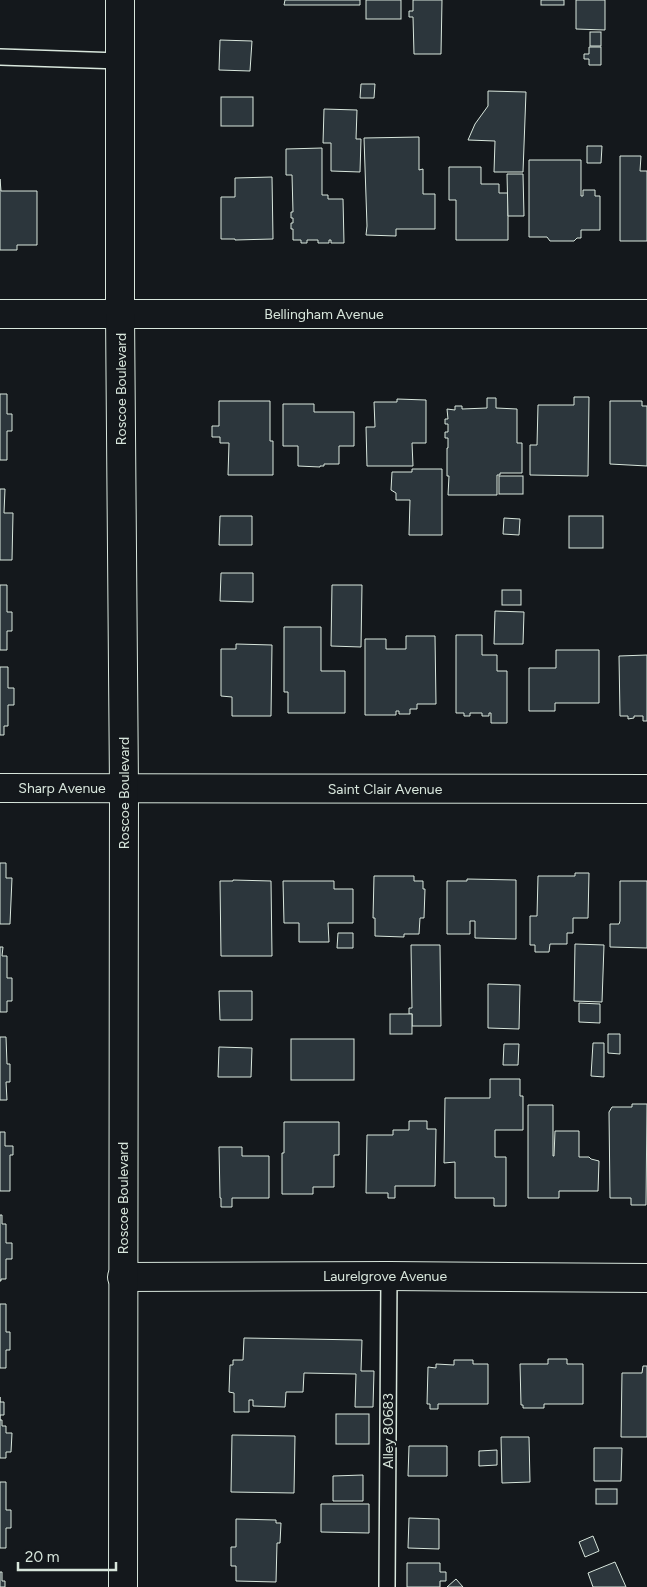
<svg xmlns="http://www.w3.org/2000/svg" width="647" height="1587" viewBox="0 0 647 1587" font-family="Figtree,sans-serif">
<rect width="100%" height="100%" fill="#14181c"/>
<g fill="#2c363c" stroke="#d8e6dc">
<polygon points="285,0 360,0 360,5 284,5"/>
<rect x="366" y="0" width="35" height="19"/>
<polygon points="413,0 442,0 441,54 414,54 413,17 409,17 409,11 413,11"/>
<rect x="541" y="0" width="23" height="5"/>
<polygon points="576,0 605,0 605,30 576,29"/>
<rect x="590" y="32" width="11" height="14"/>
<polygon points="220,40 252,41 250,71 219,70"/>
<polygon points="589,47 601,47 601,65 589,65 589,59 584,59 584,54 589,54"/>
<polygon points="361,84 375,84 374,98 360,98"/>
<polygon points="488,91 526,92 523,172 494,172 495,141 468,140 475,124 488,106"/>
<rect x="221" y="97" width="32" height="29"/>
<polygon points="324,109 357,110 356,139 361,139 360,172 331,171 331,143 323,143"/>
<polygon points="419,137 419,170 423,169 423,194 435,194 435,229 396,229 396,236 366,235 367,226 364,138"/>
<polygon points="587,146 602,146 601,163 587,163"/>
<polygon points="322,148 322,195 328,195 328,199 343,199 344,243 331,243 331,240 329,240 329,243 318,243 318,240 307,240 307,243 301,243 301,240 293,240 293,229 291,229 291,223 293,223 293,218 291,218 291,212 293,212 292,175 286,175 286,149"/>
<polygon points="620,156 641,156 640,171 647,171 647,241 620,241"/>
<polygon points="529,160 581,160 581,196 583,196 583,190 595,190 595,196 600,196 600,230 581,230 581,238 577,238 574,241 550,241 547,237 529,237"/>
<polygon points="449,167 481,167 481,184 499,184 499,193 508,193 508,240 456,240 456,200 449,200"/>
<polygon points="507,174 523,174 524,216 508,216"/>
<polygon points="272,177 273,239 235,240 235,239 221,239 221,197 235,197 235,178"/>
<polygon points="0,179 1,191 37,191 37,245 17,245 17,250 0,250"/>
<polygon points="0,394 7,394 7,414 12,414 12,431 7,431 7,460 0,460"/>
<polygon points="574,397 589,397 588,476 530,475 530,445 537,445 538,405 574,405"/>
<polygon points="487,398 496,398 496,408 517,409 517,443 522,443 522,473 500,473 500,475 497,475 497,495 448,495 449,476 447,476 447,448 448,448 448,438 445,438 445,432 448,432 448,424 445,424 445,419 448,419 447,409 455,410 455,406 462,406 462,409 487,408"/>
<polygon points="397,399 426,400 426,443 412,443 413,466 367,466 366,427 375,427 374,402 397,402"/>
<polygon points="219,401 270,401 270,441 273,441 273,475 228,475 229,443 220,443 220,437 212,437 212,426 219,426"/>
<polygon points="610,401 642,401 642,406 647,406 647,466 610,464"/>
<polygon points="283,404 314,404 314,412 354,412 354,446 339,446 339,464 324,464 324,466 320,466 320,467 298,466 298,446 283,446"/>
<polygon points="412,469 442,469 442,535 409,535 410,500 396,500 396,493 391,490 392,472 412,472"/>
<rect x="499" y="476" width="24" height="18"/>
<polygon points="0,489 5,489 4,513 13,513 12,560 0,560"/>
<polygon points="220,516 252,516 252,545 219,545"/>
<rect x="569" y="516" width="34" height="32"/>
<polygon points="504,518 520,519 519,535 503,534"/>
<polygon points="221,573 253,573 253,602 220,601"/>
<polygon points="0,585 7,585 7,612 12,612 12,631 7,631 7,650 0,650"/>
<polygon points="332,585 362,585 361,647 331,646"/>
<rect x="502" y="590" width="19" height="15"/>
<polygon points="495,611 524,612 523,644 494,644"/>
<polygon points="284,627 321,627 321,671 345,671 345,713 288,713 288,692 284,692"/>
<polygon points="456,635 482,635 482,655 497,655 497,671 507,671 507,723 491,723 491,713 489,713 489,716 482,716 482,713 470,713 470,716 464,716 464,713 456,713"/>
<polygon points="406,636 435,636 436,704 417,704 417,709 410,709 410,714 399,714 399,711 396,711 396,715 365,715 365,639 386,639 386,649 406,649"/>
<polygon points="236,644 272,645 271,716 232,716 232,697 221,696 221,649 236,649"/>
<polygon points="556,650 599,650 599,703 555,703 555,711 529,711 529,668 556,668"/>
<polygon points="647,655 647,721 643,721 643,716 634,716 634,718 628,719 628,716 620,716 619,656"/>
<polygon points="0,667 8,667 8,688 14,688 14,705 8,705 8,726 4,726 4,735 0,735"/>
<polygon points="0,863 6,863 6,878 12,878 10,924 0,924"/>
<polygon points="575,873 589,873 588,918 573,918 573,933 567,933 567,944 550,944 549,952 535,952 535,945 530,945 530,916 537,916 538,876 575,876"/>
<polygon points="374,876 414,876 414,881 423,881 423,889 425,889 424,918 420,918 419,934 404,934 404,937 375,936 375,918 373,918"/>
<polygon points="467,879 516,880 516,939 475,938 475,921 470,921 470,934 447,934 447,881 467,881"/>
<polygon points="233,880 271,881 272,956 221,956 220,881 233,881"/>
<polygon points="283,881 334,881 334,889 353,889 353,923 328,923 329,942 299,942 299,923 284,923"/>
<polygon points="620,881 647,881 647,948 610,947 610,924 619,924 620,921"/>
<polygon points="338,933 353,933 353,948 337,948"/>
<polygon points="575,944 604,945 602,1002 574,1001"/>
<polygon points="411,945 440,945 441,1026 412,1026 412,1014 409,1014 409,1008 412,1008"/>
<polygon points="0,947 3,947 2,956 7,956 7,978 12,978 12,1001 7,1001 7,1012 0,1012"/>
<polygon points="488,984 520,985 519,1029 488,1028"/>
<polygon points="219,991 252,991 252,1020 220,1020"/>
<polygon points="579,1003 600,1004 600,1023 579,1022"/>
<rect x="390" y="1014" width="22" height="20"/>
<polygon points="608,1034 620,1034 620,1054 608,1053"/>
<polygon points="0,1037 6,1037 7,1064 10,1064 10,1082 6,1082 7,1100 0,1100"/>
<rect x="291" y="1039" width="63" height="41"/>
<polygon points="593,1043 604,1043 604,1077 591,1076"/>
<polygon points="504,1044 519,1044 518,1065 503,1065"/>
<polygon points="219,1047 252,1048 251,1077 218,1077"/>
<polygon points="490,1079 520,1079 520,1096 523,1096 523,1130 495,1130 495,1157 506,1157 506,1206 494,1206 494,1198 455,1198 455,1162 444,1163 445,1098 490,1098"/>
<polygon points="632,1104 647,1104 646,1205 631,1205 631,1198 610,1198 609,1112 612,1107 632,1107"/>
<polygon points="528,1105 553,1105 553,1156 554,1156 555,1131 579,1131 579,1157 589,1157 591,1159 599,1161 598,1191 559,1191 559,1198 528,1198"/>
<polygon points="409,1121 427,1121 427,1129 436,1129 435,1186 395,1186 395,1198 388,1198 388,1193 366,1193 367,1135 393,1135 393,1130 409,1130"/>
<polygon points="284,1122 339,1122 339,1155 334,1155 334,1187 313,1187 313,1194 282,1194 282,1153 284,1153"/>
<polygon points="0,1132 5,1132 5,1146 13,1146 13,1155 10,1155 10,1191 0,1191"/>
<polygon points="219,1147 242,1147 242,1156 269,1156 269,1198 232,1198 232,1207 221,1207 221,1198 220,1198"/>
<polygon points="0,1215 2,1215 2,1224 6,1224 6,1243 12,1243 12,1259 6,1259 6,1279 1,1279 1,1281 0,1281"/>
<polygon points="0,1304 6,1304 6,1332 10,1332 10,1350 6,1350 6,1368 0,1368"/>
<polygon points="244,1338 362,1340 361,1371 374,1371 373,1407 355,1407 356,1374 304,1373 303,1392 286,1392 285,1407 253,1406 253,1400 249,1400 249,1412 234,1412 234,1393 229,1392 230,1365 233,1365 233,1360 243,1360"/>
<polygon points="548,1359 567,1359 567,1364 583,1364 583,1404 544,1404 544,1408 523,1408 523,1405 521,1405 520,1364 548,1364"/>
<polygon points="454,1360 473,1360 473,1364 488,1364 488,1404 438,1404 438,1409 430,1409 430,1404 427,1404 428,1367 436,1368 436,1364 454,1365"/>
<polygon points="643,1366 647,1366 647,1437 621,1437 622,1373 642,1373"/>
<polygon points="0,1397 0,1402 4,1402 4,1415 0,1415 0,1420 2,1420 2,1426 6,1426 6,1433 12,1433 11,1452 6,1452 6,1458 0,1458"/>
<rect x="336" y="1414" width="33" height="30"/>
<polygon points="232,1435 295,1436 294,1493 231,1492"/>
<polygon points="501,1437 529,1437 530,1482 502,1483"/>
<polygon points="409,1446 447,1446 447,1476 408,1476"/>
<polygon points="594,1448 622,1448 621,1481 594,1481"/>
<polygon points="497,1450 497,1465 479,1466 479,1451"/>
<polygon points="363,1475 363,1501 333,1501 333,1476"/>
<polygon points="0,1482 6,1482 6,1510 11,1510 11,1528 6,1528 6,1548 0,1548"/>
<rect x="596" y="1489" width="21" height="15"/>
<polygon points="321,1504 369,1504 369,1533 321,1532"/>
<polygon points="409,1518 439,1519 439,1549 408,1548"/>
<polygon points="236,1519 276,1520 276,1523 281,1523 280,1543 277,1543 276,1582 236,1581 236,1566 231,1566 231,1547 236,1547"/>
<polygon points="593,1536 599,1551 585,1557 579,1542"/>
<polygon points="615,1562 626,1587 593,1587 588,1573"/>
<polygon points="407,1563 440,1563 440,1572 446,1572 446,1581 440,1581 440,1587 407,1587"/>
<polygon points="0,1572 2,1572 2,1581 5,1581 5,1587 0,1587"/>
<polygon points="456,1579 463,1587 447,1587"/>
</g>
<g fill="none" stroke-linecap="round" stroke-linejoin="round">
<defs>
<g id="lane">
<polyline points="0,57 120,61"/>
<polyline points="387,1587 389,1276"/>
</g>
<g id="street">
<polyline points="0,314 647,314"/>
<polyline points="0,788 647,789"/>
<polyline points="122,1277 389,1276 647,1278"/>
</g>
<polyline id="primary" points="120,0 120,314 124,788 123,1587"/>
</defs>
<use href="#lane" stroke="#d8e6dc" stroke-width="18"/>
<use href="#street" stroke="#d8e6dc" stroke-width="30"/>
<use href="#primary" stroke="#d8e6dc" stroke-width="30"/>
<use href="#lane" stroke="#14181c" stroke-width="15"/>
<use href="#street" stroke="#14181c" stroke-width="28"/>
<use href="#primary" stroke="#14181c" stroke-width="28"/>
</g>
<g text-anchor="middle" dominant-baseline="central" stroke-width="4" stroke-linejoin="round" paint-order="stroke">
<g font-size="14" fill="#d8e6dc" stroke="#14181c">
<text x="324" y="314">Bellingham Avenue</text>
<text transform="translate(121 389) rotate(-90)">Roscoe Boulevard</text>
<text x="62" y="788">Sharp Avenue</text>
<text x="385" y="789">Saint Clair Avenue</text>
<text transform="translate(124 793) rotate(-90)">Roscoe Boulevard</text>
<text transform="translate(123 1198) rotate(-90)">Roscoe Boulevard</text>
<text x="385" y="1276">Laurelgrove Avenue</text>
<text transform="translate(388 1431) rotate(-90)">Alley 80683</text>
</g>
</g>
<path d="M18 1562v8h98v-8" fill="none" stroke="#d8e6dc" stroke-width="2.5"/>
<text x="25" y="1562" font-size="15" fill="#d8e6dc" stroke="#14181c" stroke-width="4" paint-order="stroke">20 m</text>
</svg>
